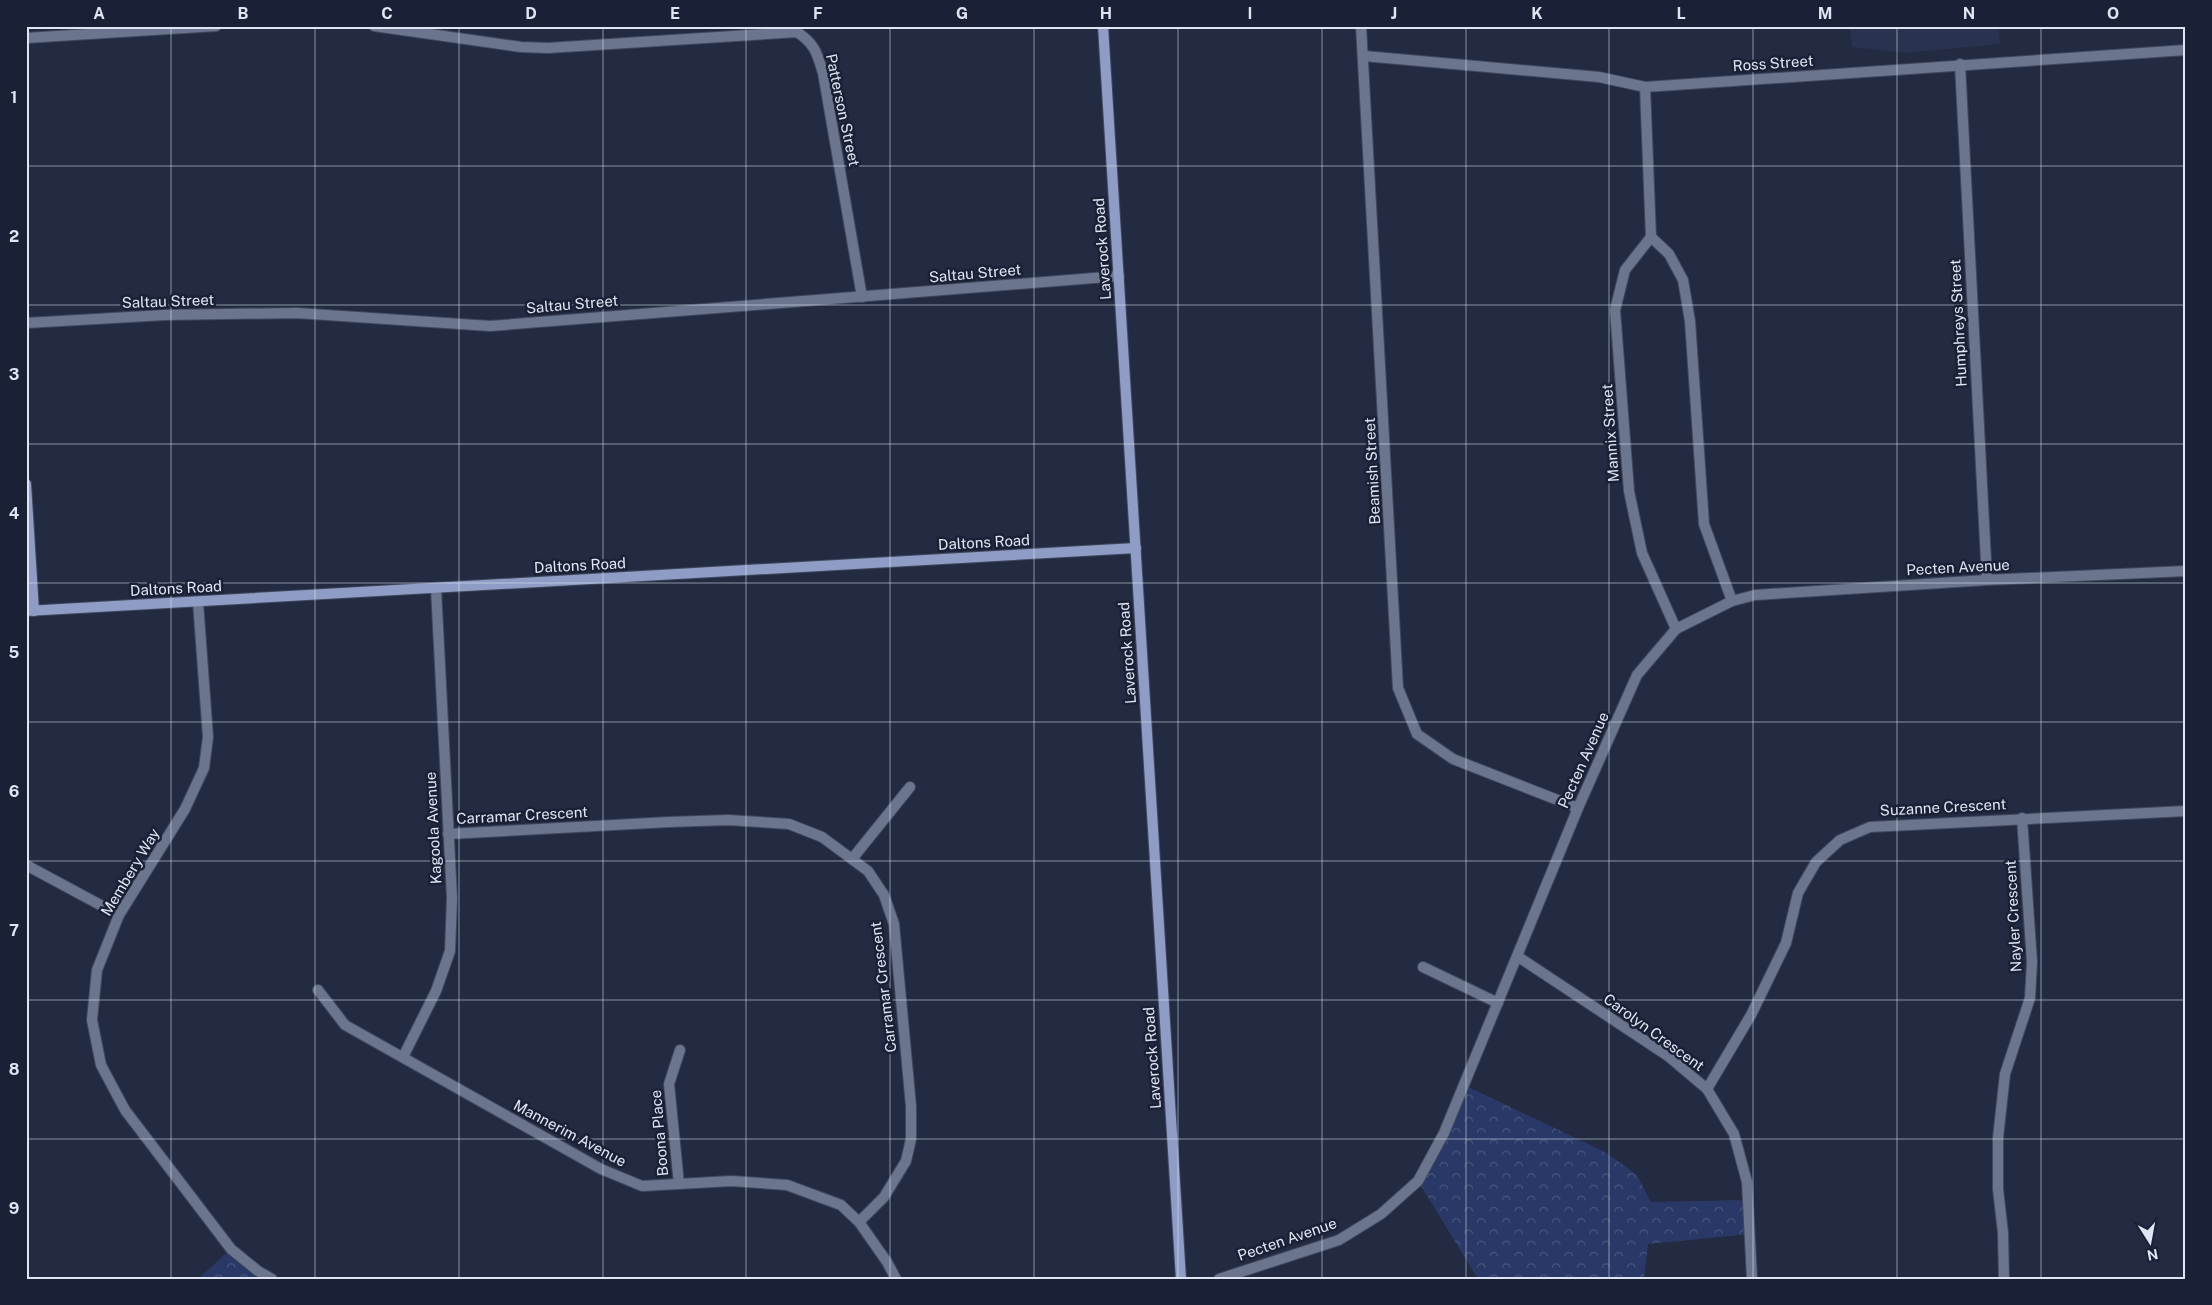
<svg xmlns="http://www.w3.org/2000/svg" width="2212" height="1305" viewBox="0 0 2212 1305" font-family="'Public Sans',sans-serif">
<defs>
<pattern id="park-crowns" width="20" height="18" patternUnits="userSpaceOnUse" patternTransform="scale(1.25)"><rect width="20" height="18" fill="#2a3867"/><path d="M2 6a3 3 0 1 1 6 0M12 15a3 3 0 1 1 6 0" fill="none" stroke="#49557d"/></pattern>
</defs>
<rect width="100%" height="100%" fill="#232b42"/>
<polygon fill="#29324f" points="1850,26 1999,26 2000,44 1905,53 1852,47"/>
<g fill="url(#park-crowns)">
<polygon points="1464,1085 1605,1152 1637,1175 1651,1202 1748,1200 1750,1234 1648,1244 1644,1279 1478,1279 1418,1181"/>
<polygon points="231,1249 272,1279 198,1279"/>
</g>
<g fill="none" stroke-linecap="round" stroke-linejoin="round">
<defs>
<g id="street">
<path d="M374 26 521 47 548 48 797 32C815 44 817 53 823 73L862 297"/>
<polyline points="1361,26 1398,688 1417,734 1453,759 1578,808"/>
<polyline points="26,38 216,26"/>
<polyline points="1364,56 1599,77 1645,87 2186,50"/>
<polyline points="1960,64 1987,580"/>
<polyline points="1645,87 1651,237 1625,270 1615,310 1629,491 1642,553 1676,629"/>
<polyline points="1651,237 1669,254 1683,280 1690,321 1704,524 1732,601"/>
<polyline points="26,323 165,315 297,313 490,326 1119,276"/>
<polyline points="198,602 208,737 204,768 185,809 119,915 97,970 92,1020 101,1065 125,1110 231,1249 258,1271 272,1279"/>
<polyline points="448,834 669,822 728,820 789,824 822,837 868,871 884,895 894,924 911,1106 911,1139 906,1161 884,1197 859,1222"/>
<polyline points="852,859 910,787"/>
<polyline points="26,865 119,915"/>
<polyline points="1517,956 1668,1056 1707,1089 1734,1134 1747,1182 1752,1279"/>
<polyline points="1423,967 1498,1003"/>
<polyline points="318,990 345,1025 601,1169 642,1186 731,1181 787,1185 841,1205 859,1222 887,1262 896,1279"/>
<polyline points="403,1057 436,991 450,951 452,898 436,588"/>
<polyline points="1707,1089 1751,1015 1786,943 1798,893 1816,862 1840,840 1870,827 2186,811"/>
<polyline points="679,1184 669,1084 680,1050"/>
<polyline points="1219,1279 1339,1240 1381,1214 1418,1181 1444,1133 1578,808 1637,675 1676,629 1732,601 1755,595 1987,580 2186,571"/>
<polyline points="2004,1279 2003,1233 1998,1189 1998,1138 2005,1074 2030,998 2032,962 2022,818"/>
</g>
<g id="secondary">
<polyline points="1103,26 1181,1279"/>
<polyline points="26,484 34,611"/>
<polyline points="26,611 1136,548"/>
</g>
</defs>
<use href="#street" stroke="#41495e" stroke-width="12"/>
<use href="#secondary" stroke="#41495e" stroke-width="12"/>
<use href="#street" stroke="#6b758e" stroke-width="10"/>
<use href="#secondary" stroke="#8f9dc6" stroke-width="10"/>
</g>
<path fill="none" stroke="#e0e5f4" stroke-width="1" stroke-opacity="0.55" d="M171 26V1279M315 26V1279M459 26V1279M603 26V1279M746 26V1279M890 26V1279M1034 26V1279M1178 26V1279M1322 26V1279M1466 26V1279M1609 26V1279M1753 26V1279M1897 26V1279M2041 26V1279M26 166H2186M26 305H2186M26 444H2186M26 583H2186M26 722H2186M26 861H2186M26 1000H2186M26 1139H2186"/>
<g text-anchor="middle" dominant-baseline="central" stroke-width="5" stroke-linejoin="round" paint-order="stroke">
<g font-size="15" fill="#e0e5f4" stroke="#1a2137">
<text transform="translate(1773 63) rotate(-4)">Ross Street</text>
<text transform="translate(843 110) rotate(78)">Patterson Street</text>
<text transform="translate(1102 249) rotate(-94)">Laverock Road</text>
<text transform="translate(975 273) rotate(-5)">Saltau Street</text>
<text transform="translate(168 301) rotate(-2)">Saltau Street</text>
<text transform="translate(572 304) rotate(-5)">Saltau Street</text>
<text transform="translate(1958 323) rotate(-93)">Humphreys Street</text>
<text transform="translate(1610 433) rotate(-94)">Mannix Street</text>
<text transform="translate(1372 471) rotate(-93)">Beamish Street</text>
<text transform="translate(984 542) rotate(-3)">Daltons Road</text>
<text transform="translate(580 565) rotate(-3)">Daltons Road</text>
<text transform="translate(1958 567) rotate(-3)">Pecten Avenue</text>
<text transform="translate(176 588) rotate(-3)">Daltons Road</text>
<text transform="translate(1127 653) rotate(-94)">Laverock Road</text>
<text transform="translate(1583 760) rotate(-66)">Pecten Avenue</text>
<text transform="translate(1943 807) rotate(-3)">Suzanne Crescent</text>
<text transform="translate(522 815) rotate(-3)">Carramar Crescent</text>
<text transform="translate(433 828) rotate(-93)">Kagoola Avenue</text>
<text transform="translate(130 872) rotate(-59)">Membery Way</text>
<text transform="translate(2013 916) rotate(-93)">Nayler Crescent</text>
<text transform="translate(883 987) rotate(-97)">Carramar Crescent</text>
<text transform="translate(1654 1032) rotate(36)">Carolyn Crescent</text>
<text transform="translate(1152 1058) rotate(-94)">Laverock Road</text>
<text transform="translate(570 1133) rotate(28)">Mannerim Avenue</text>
<text transform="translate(659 1133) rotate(-95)">Boona Place</text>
<text transform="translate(1287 1239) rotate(-19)">Pecten Avenue</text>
</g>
</g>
<rect width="2212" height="1305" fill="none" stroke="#1a2137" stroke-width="55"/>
<g transform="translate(2150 1242) rotate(169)" stroke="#1a2137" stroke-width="4" paint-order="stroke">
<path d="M0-4L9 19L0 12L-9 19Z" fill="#e0e5f4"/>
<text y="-8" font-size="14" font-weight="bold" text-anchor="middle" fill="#e0e5f4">N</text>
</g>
<rect x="28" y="28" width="2156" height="1250" fill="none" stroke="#e0e5f4" stroke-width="2"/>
<g font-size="16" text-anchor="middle" font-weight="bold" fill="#e0e5f4">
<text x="99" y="19">A</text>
<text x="243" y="19">B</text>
<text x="387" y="19">C</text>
<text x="531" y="19">D</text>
<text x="675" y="19">E</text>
<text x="818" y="19">F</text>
<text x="962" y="19">G</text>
<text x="1106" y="19">H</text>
<text x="1250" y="19">I</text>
<text x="1394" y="19">J</text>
<text x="1537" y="19">K</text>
<text x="1681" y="19">L</text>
<text x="1825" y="19">M</text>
<text x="1969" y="19">N</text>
<text x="2113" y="19">O</text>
<text x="14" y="103">1</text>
<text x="14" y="242">2</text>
<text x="14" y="380">3</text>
<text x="14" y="519">4</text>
<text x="14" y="658">5</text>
<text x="14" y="797">6</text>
<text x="14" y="936">7</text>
<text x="14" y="1075">8</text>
<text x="14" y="1214">9</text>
</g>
</svg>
